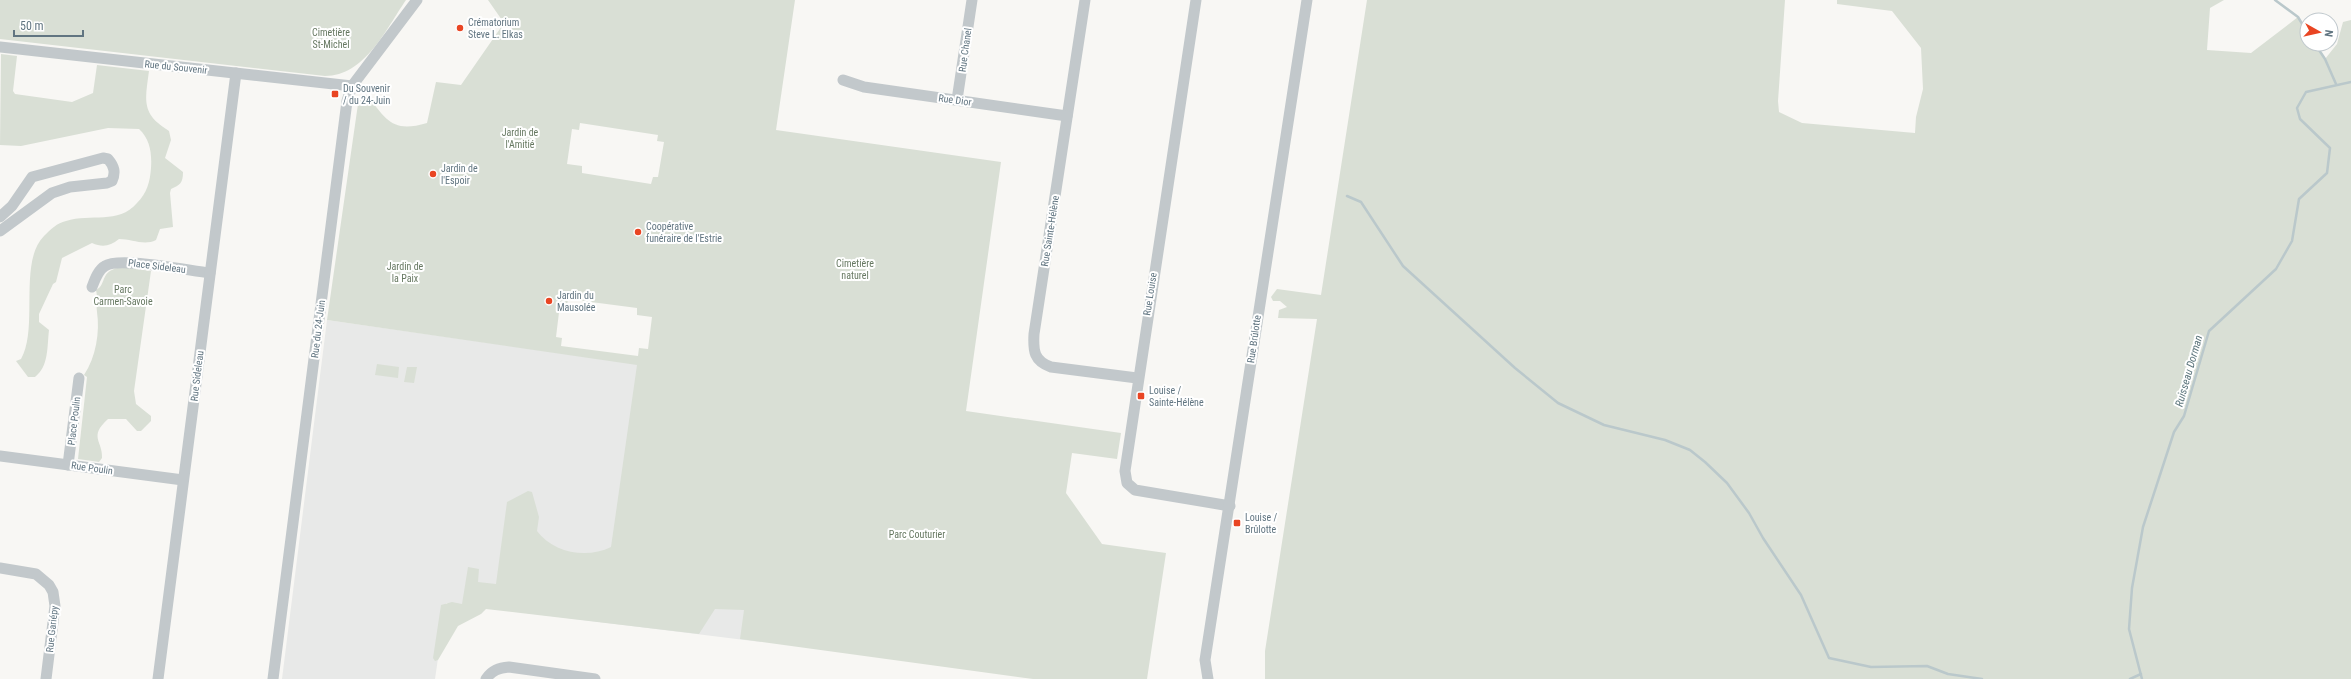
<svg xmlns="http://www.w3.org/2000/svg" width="2351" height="679" viewBox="0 0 2351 679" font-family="'Roboto Condensed',sans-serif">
<rect width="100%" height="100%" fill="#f8f7f4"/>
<polygon fill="#e8e9e8" points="327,320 797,387 761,642 446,603 435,679 282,679"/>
<g fill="#d9dfd5" fill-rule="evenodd">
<path d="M0 0H406C386 29 365 76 325 76L0 39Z"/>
<path d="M488 0H795L776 130 1001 162 966 411 1121 433 1117 459 1072 453 1066 493 1102 544 1166 553 1147 679H1033L740 639 744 610 715 609 699 634 486 609 481 614 458 626 438 660 435 661 433 658 441 605 452 602 462 604 468 567 479 569 478 582 496 584 507 502 528 491 532 492 539 517 537 531C553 553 587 559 611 547L637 365 327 320 359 97 367 95C387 121 393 133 427 123L436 82 461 85 504 23ZM580 123 658 135 657 141 664 142 658 177H653L651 184 582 173V166L567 164 572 129 579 130ZM568 299 637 308V315L652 317 648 349 639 348 638 356 561 346 562 338 556 337 560 304 567 305Z"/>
<polygon points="1367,0 1785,0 1778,101 1779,112 1802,123 1915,133 1916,117 1923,89 1921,48 1892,11 1837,4 1837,0 2224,0 2210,8 2207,50 2251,53 2298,17 2307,32 2307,44 2315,44 2325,59 2337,44 2343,22 2351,20 2351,679 1265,679 1265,651 1317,319 1278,318 1279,310 1287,307 1280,301 1273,301 1271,297 1277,289 1321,295"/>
<path d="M1 54 17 56 13 91 15 94 72 102 93 93 97 65 149 71C145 101 141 114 169 131L171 140 165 158 183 172C183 183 180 185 171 189L170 193 173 227 160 229 156 240C144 246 132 239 119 239 110 246 103 248 92 243L62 258 56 282 53 284 39 314V322L49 330C47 347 49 366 35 377H28L16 361 21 359C39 328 18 262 44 236 51 229 57 223 66 221 91 213 118 225 137 203 147 193 150 182 151 168 152 153 150 139 139 129L108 128 21 146 0 145Z"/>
<path d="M123 267 151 271 134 391 136 404 151 416V421L141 431H137L126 419H108C88 437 103 441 102 458L99 462 78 459 87 377 84 375C96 357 100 332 97 312 96 304 98 298 96 290 108 284 98 270 123 267Z"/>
<polygon points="377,364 399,367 398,378 375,375"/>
<polygon points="407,367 417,367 414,383 404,382"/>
</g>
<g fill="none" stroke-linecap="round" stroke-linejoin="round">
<g stroke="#bac8cb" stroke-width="2.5">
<polyline points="2275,0 2298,17 2307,32"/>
<polyline points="2315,44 2325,59 2336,84"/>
<polyline points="1347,196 1361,202 1403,266 1515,368 1558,403 1604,425 1665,440 1690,450 1705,462 1727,483 1749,513 1763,538 1801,595 1829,658 1871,667 1927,666 1948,674 1982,679"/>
<polyline points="2130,679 2141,674"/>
<polyline points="2142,679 2129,629 2132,588 2143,527 2174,432 2184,416 2209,331 2276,269 2292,241 2299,199 2327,173 2330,148 2300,119 2297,108 2306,92 2351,82"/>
</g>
<g stroke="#c2c8cb" stroke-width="11">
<path d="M1085 0 1034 334C1033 351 1034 361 1051 367L1137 378"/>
<polyline points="1196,0 1125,471 1127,483 1135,490 1230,506"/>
<polyline points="0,47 352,86"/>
<polyline points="843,80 864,87 1067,116"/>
<polyline points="957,100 972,0"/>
<path d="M0 217 12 206 32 177 103 158 108 159C114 166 116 172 112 181L107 183 70 187 52 193 0 231"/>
<path d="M92 287C95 279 98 270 105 266 119 256 190 271 210 273"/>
<polyline points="0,456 183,480"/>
<polyline points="68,465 79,378"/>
<polyline points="0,568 36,574 49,585 53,592 55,606 46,679"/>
<polyline points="158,679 236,73"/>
<polyline points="273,679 347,101 352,86 417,0"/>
<path d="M486 679C492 670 499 668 509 667L595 679"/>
<polyline points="1208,679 1205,660 1307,0"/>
</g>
</g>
<g fill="#e94523" stroke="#fff" stroke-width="1.5">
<circle cx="460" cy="28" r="4"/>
<rect x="331" y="90" width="8" height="8" rx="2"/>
<circle cx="433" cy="174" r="4"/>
<circle cx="638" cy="232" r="4"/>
<circle cx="549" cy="301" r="4"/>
<rect x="1137" y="392" width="8" height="8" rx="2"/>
<rect x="1233" y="519" width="8" height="8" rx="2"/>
</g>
<g text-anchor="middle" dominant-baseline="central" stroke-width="4" stroke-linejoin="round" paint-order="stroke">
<g font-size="10" fill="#617581" stroke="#fff" text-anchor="start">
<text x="468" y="22">Crématorium<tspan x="468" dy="12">Steve L. Elkas</tspan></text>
<text x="343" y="88">Du Souvenir<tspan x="343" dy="12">/ du 24-Juin</tspan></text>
<text x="441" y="168">Jardin de<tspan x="441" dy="12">l'Espoir</tspan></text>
<text x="646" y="226">Coopérative<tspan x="646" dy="12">funéraire de l'Estrie</tspan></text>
<text x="557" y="295">Jardin du<tspan x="557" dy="12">Mausolée</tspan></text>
<text x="1149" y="390">Louise /<tspan x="1149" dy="12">Sainte-Hélène</tspan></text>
<text x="1245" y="517">Louise /<tspan x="1245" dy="12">Brûlotte</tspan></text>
</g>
<g font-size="10" fill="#667861" stroke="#fff">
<text x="331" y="32">Cimetière<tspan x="331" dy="12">St-Michel</tspan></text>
<text x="520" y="132">Jardin de<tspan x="520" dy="12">l'Amitié</tspan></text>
<text x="855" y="263">Cimetière<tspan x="855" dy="12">naturel</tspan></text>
<text x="405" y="266">Jardin de<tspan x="405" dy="12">la Paix</tspan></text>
<text x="123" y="289">Parc<tspan x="123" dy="12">Carmen-Savoie</tspan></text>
<text x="917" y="534">Parc Couturier</text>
</g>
<g font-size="10" fill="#617581" stroke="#fff">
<text transform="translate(965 50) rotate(-82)">Rue Chanel</text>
<text transform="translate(176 67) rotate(6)">Rue du Souvenir</text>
<text transform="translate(955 100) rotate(8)">Rue Dior</text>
<text transform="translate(1050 231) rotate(-81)">Rue Sainte-Hélène</text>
<text transform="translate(157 266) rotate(7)">Place Sideleau</text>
<text transform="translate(1150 294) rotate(-81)">Rue Louise</text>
<text transform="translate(318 329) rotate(-83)">Rue du 24-Juin</text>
<text transform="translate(1254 339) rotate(-82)">Rue Brûlotte</text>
<text transform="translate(197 376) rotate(-83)">Rue Sideleau</text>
<text transform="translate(74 421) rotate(-83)">Place Poulin</text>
<text transform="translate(92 468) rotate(8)">Rue Poulin</text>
<text transform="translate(52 629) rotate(-84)">Rue Gariépy</text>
</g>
<g font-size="11" font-style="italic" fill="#5c757c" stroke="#fff">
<text transform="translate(2189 371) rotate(-74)">Ruisseau Dorman</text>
</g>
</g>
<g transform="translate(2319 32) rotate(98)"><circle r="19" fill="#ffffff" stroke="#c0c8cd"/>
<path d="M0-3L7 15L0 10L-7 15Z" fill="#e94523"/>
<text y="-6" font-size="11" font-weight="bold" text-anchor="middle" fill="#617581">N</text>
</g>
<path d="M14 30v6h69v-6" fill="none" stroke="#617581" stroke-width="2"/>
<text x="20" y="30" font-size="12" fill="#617581" stroke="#ffffff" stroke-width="3" paint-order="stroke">50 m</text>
</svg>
